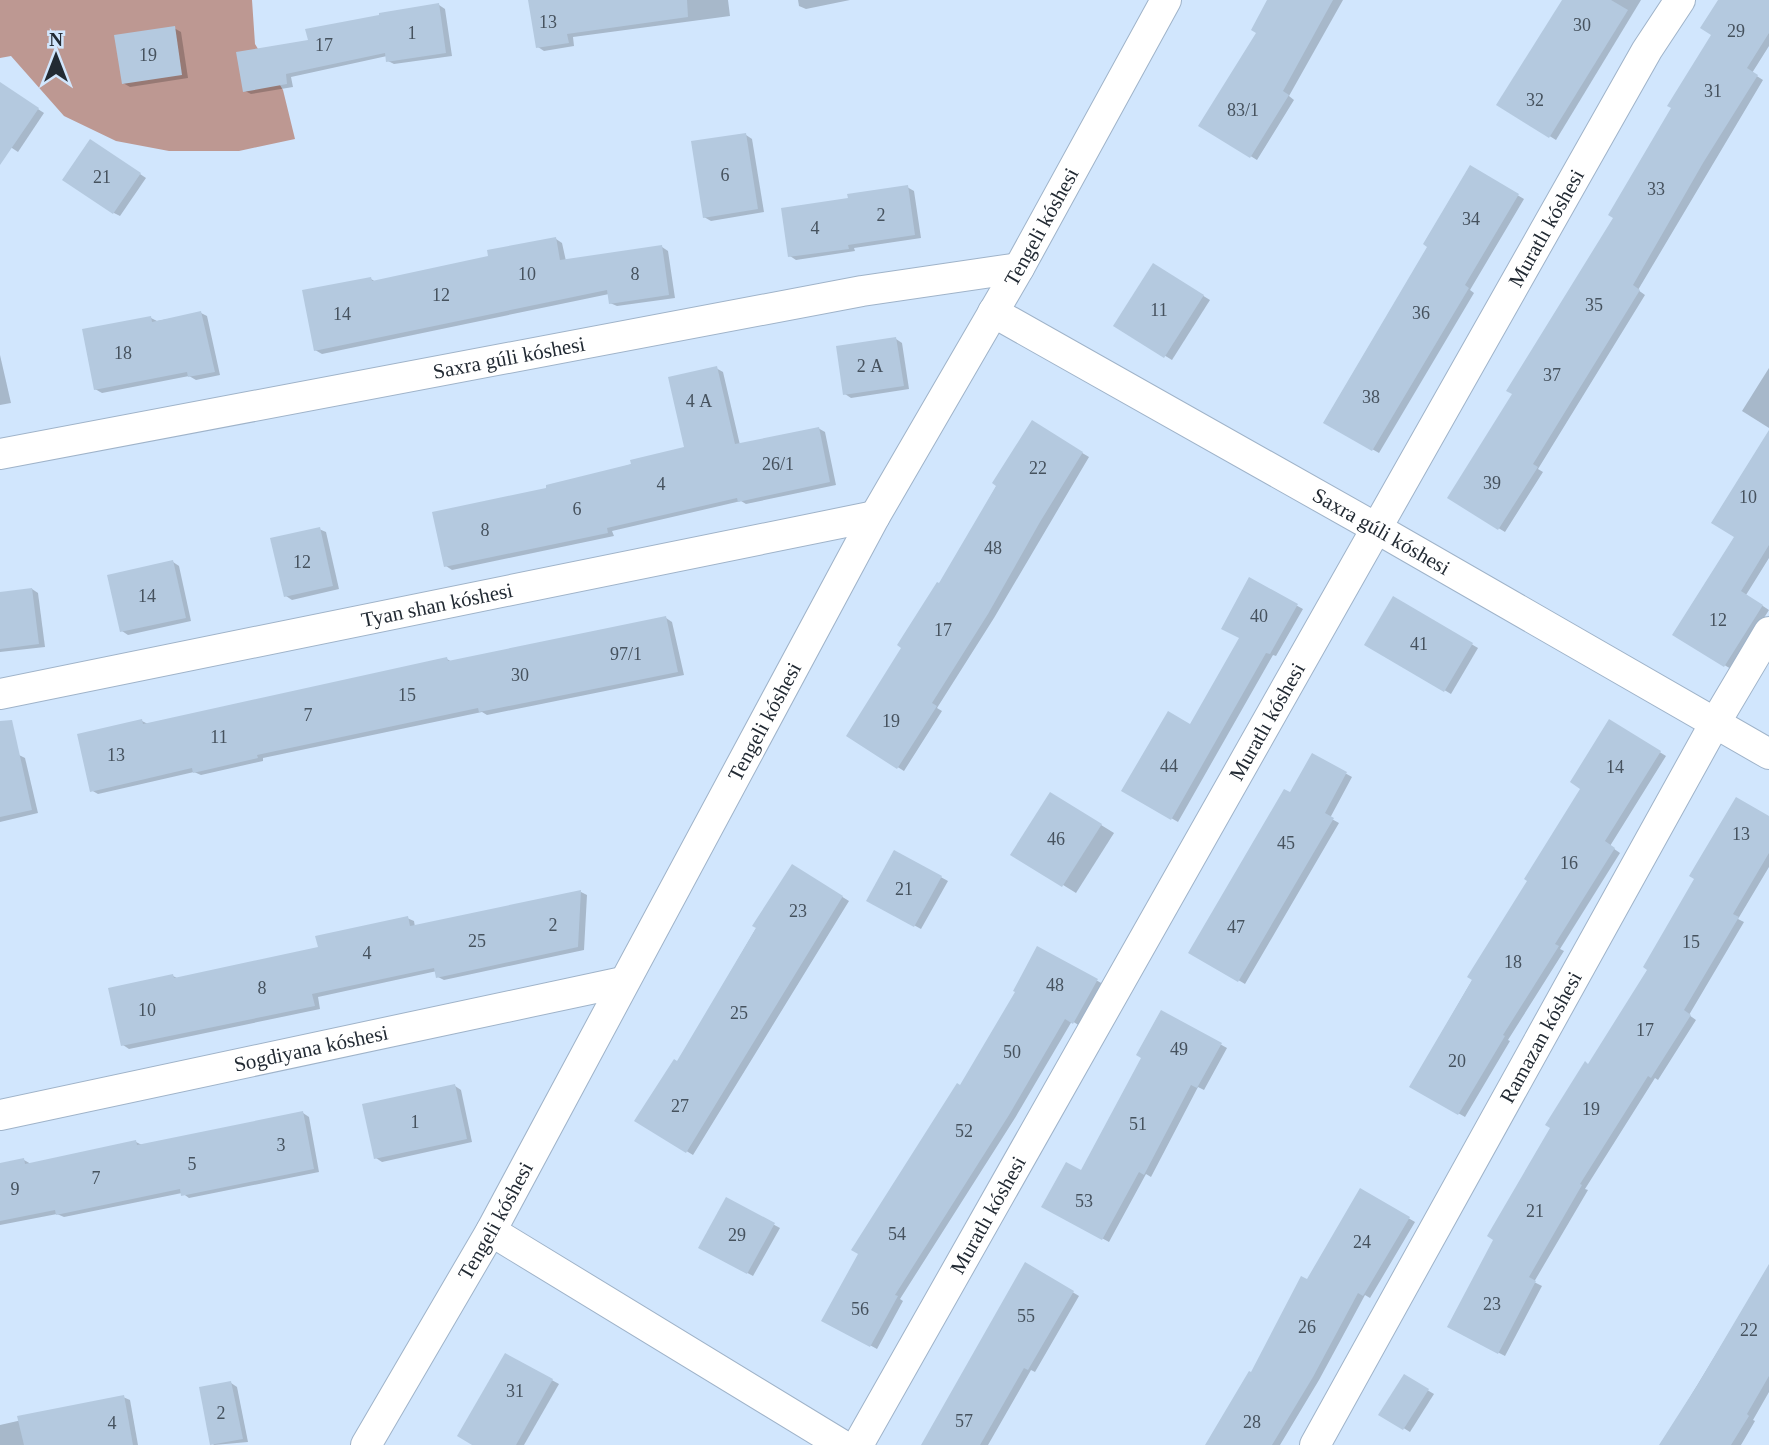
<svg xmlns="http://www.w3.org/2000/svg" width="1769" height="1445" viewBox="0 0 1769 1445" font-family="Georgia,serif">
<rect width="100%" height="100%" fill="#d1e6fd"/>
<polygon fill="#bd9892" points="0,0 252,0 255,44 283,90 295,139 239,151 169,151 116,141 64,116 11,56 0,58"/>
<g fill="#0003">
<polygon points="530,0 728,0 730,16 573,37 574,46 544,51 538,47"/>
<polygon points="798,0 850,0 806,9 799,6"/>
<polygon points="1269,0 1343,0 1289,96 1294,100 1257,160 1200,125 1258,32"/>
<polygon points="1564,0 1641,0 1556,140 1498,104"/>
<polygon points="1720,0 1769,0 1769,46 1752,73 1763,80 1638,290 1645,295 1538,469 1543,472 1505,532 1449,498 1514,393 1616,217 1714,35"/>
<polygon points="439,5 445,9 452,56 394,64 388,61 387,56 291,77 293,87 251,94 245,91 310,42"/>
<polygon points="174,28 181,32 188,78 130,87 123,83"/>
<polygon points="0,84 44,113 18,152 0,140"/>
<polygon points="746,135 752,139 764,212 711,221 704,217"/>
<polygon points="97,145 146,178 120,216 114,213"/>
<polygon points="1470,167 1524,199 1470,290 1474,293 1379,453 1325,422 1429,246"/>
<polygon points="907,187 914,191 921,238 854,248 855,251 796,260 790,256 850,200"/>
<polygon points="556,239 562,243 566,261 662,247 668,251 675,298 617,306 610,303 609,294 322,354 315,350 371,279 376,282 490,257"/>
<polygon points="1153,265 1210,300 1172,360 1115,325"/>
<polygon points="201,313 207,316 220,375 196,380 189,376 102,393 95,389 151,318 157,321"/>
<polygon points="896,339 902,343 909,389 851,398 845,394"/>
<polygon points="0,355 11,403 0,405"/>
<polygon points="716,368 723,372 740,445 818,428 825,432 836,485 746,504 741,501 612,531 614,536 452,570 446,566 548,489 686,448"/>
<polygon points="1769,368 1769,428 1742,411"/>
<polygon points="1032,423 1089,457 994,618 937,708 942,711 904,771 848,736 940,586"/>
<polygon points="1769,472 1769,558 1746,595 1769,610 1731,669 1675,635 1737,536"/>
<polygon points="319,529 326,532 339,589 292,600 286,596"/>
<polygon points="173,562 179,566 191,621 128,635 122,631"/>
<polygon points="1250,580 1303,609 1276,656 1273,655 1178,822 1123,790 1191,727 1241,638"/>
<polygon points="32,589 38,593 45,647 0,652 0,593"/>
<polygon points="1394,598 1478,648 1451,694 1367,644"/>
<polygon points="666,618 672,622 684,675 487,715 482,712 263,758 263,761 201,775 194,772 98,794 91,790 142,721 148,724 447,659 452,662"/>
<polygon points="1610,721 1666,756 1610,846 1620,853 1560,949 1564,951 1508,1040 1510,1041 1465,1117 1411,1086 1583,788"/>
<polygon points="19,755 25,758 38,813 0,822 0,759"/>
<polygon points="1313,755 1352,777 1330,818 1339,823 1245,984 1191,952 1290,795"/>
<polygon points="1064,802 1114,833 1076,893 1013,854"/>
<polygon points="1769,818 1769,867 1738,919 1744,922 1689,1015 1696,1020 1658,1080 1655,1078 1585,1189 1588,1190 1534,1282 1542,1286 1505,1356 1449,1327 1589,1066"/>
<polygon points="895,852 948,881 921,929 868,900"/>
<polygon points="792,866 849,901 693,1155 637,1121 678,1063"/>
<polygon points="581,892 587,895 584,950 444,980 438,977 437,971 318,997 320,1009 129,1049 123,1045 173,976 179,979 320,948 407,918 414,921 415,927"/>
<polygon points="1038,948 1103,984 1080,1026 1072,1021 1015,1118 900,1299 903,1301 877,1349 824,1320 1017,991"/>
<polygon points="1162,1012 1227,1048 1204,1090 1198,1087 1151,1177 1146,1174 1109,1242 1044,1206 1081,1172 1143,1057"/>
<polygon points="455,1086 461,1090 472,1142 382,1162 376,1158"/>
<polygon points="303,1113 309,1117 319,1172 189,1198 182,1193 64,1217 57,1214 0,1225 0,1165 24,1160 31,1164 136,1142 142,1145"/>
<polygon points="1361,1190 1415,1222 1370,1298 1365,1295 1319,1380 1280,1445 1206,1445 1252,1374"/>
<polygon points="727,1199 780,1228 753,1276 701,1247"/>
<polygon points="1026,1264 1079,1296 1035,1372 1031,1370 988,1445 939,1445"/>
<polygon points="1769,1267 1769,1392 1753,1420 1755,1421 1741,1445 1661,1445"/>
<polygon points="506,1355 559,1384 524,1445 476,1445"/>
<polygon points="1405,1377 1434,1394 1410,1432 1381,1414"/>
<polygon points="231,1383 237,1387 248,1442 214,1445 212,1443"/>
<polygon points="123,1397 130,1400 138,1445 0,1445 0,1425"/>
</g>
<g fill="#b4c9df">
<polygon points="528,0 687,0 688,17 567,34 569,43 536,48"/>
<polygon points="1267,0 1333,0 1283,91 1289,95 1250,158 1198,126 1256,33 1251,30"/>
<polygon points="1562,0 1611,0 1628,10 1549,138 1496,105"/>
<polygon points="1718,0 1769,0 1769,33 1747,68 1758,75 1703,163 1633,285 1640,290 1533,464 1538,467 1498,530 1447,498 1512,394 1506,391 1613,218 1608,215 1671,108 1667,106 1711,35 1700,28"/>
<polygon points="439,3 446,53 386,62 385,53 286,74 287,84 243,92 236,52 308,40 305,29 379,15 379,13"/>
<polygon points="175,26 182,75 122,84 114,35"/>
<polygon points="0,82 39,108 0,165"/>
<polygon points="746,133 758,209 703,218 691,141"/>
<polygon points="90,139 141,173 113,214 62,180"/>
<polygon points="1470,165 1519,194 1465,285 1469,288 1372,451 1323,423 1427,247 1423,244"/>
<polygon points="908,185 915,235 848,245 849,249 788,257 781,208 848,198 847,194"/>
<polygon points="556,237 560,260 662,245 669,295 609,304 607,290 314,351 302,290 371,277 372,281 488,256 487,250"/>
<polygon points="1153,263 1204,295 1164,358 1113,326"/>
<polygon points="201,311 215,372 188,377 187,372 94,390 82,329 151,316 152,322"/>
<polygon points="896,337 904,386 843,395 836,346"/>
<polygon points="717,366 735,444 819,427 830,482 738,502 737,498 607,528 608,533 444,567 432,512 546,488 546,485 631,464 630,460 684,447 668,377"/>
<polygon points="1032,420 1083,452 1040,522 988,614 932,703 937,706 897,769 846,736 901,648 897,645 937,582 939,583 996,486 992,483"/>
<polygon points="1769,430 1769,545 1741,591 1763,605 1724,667 1672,635 1734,537 1711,523"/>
<polygon points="320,527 333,586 284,597 270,538"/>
<polygon points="173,560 186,618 120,632 107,575"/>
<polygon points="1249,577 1298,604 1270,654 1266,653 1171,820 1121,791 1168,711 1190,724 1239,638 1221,629"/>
<polygon points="32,588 39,644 0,649 0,592"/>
<polygon points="1393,596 1473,643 1444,692 1364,645"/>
<polygon points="666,616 678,672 479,712 478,708 257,755 258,758 193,773 192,768 90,792 77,734 142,719 143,724 447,657 448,661"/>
<polygon points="1609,719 1661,751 1605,841 1615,848 1555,944 1559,946 1503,1035 1505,1036 1458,1115 1409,1087 1472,980 1467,977 1527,881 1524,879 1580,789 1570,782"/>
<polygon points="12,720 32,810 0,817 0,721"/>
<polygon points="1312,753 1347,772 1325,813 1334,818 1238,982 1188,953 1284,789 1290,792"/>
<polygon points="1050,792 1102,824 1062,887 1010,855"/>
<polygon points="1736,797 1769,816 1769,853 1733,914 1739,917 1684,1010 1691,1015 1651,1078 1648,1076 1580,1184 1582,1185 1529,1277 1536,1281 1498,1354 1447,1327 1493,1240 1487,1236 1550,1128 1545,1125 1585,1061 1588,1064 1647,970 1643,967 1694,879 1689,876"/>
<polygon points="894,850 942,876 914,927 866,901"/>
<polygon points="792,864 843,896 686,1153 634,1121 674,1059 677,1061 756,928 752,926"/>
<polygon points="581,890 578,947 436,978 434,968 312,994 315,1006 121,1046 108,988 173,974 174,978 318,947 315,936 408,916 410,926"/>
<polygon points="1037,946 1098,979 1073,1024 1065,1019 1009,1115 895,1295 898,1296 870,1347 821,1321 858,1254 851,1250 957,1083 960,1085 1015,992 1013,991"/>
<polygon points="1161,1010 1222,1043 1197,1088 1191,1085 1144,1175 1139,1172 1102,1240 1041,1207 1066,1162 1081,1170 1141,1058 1136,1055"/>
<polygon points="455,1084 467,1139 374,1159 362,1104"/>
<polygon points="303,1111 314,1169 181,1196 180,1189 56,1215 55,1210 0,1221 0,1163 24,1158 25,1164 136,1140 137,1145"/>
<polygon points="1360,1188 1410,1217 1363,1296 1358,1293 1313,1377 1272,1445 1205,1445 1249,1371 1251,1372 1301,1276 1307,1279"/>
<polygon points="726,1197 775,1223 747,1274 698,1248"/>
<polygon points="1025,1262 1074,1291 1028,1370 1024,1368 980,1445 921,1445"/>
<polygon points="1769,1264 1769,1376 1747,1414 1749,1416 1731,1445 1659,1445 1698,1384"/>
<polygon points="505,1353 553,1379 516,1445 472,1445 457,1436"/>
<polygon points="1404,1374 1429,1389 1403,1430 1378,1415"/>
<polygon points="231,1381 243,1439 210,1445 199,1387"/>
<polygon points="124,1395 133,1445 24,1445 17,1416"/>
</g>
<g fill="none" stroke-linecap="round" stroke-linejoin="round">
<defs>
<g id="street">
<path id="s1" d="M993 312 1376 528 1769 754"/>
<path id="s2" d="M0 454 862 291 1019 268"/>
<path id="s3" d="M0 694 875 516"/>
<path id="s4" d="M0 1115 623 982"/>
<polyline points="491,1231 842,1445"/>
<path id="s5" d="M366 1445 491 1231 875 516 1019 268 1166 0"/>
<path id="s6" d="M858 1445 1647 50 1680 0"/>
<path id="s7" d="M1315 1445 1715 723 1769 632"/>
</g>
</defs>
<use href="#street" stroke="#9fb3c9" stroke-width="32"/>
<use href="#street" stroke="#fff" stroke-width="30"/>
</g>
<g text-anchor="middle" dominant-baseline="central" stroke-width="6" stroke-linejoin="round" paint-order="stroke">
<g font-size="18" fill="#46525e">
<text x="548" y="22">13</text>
<text x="1582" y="25">30</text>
<text x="1736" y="31">29</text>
<text x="412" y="33">1</text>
<text x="324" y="45">17</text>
<text x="148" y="55">19</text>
<text x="1713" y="91">31</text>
<text x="1535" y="100">32</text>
<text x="1243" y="110">83/1</text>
<text x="725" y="175">6</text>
<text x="102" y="177">21</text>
<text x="1656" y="189">33</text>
<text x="881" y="215">2</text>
<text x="1471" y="219">34</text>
<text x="815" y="228">4</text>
<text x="527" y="274">10</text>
<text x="635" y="274">8</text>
<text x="441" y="295">12</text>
<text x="1594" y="305">35</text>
<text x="1159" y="310">11</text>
<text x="1421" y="313">36</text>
<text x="342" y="314">14</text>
<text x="123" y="353">18</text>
<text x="870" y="366">2 А</text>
<text x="1552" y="375">37</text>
<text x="1371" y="397">38</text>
<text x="699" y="401">4 А</text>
<text x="778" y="464">26/1</text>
<text x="1038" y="468">22</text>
<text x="1492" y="483">39</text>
<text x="661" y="484">4</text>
<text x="1748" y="497">10</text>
<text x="577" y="509">6</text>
<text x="485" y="530">8</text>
<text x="993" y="548">48</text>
<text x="302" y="562">12</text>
<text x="147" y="596">14</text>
<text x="1259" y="616">40</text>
<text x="1718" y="620">12</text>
<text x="943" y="630">17</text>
<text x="1419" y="644">41</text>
<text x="626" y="654">97/1</text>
<text x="520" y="675">30</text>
<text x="407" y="695">15</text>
<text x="308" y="715">7</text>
<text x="891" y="721">19</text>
<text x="219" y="737">11</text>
<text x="116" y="755">13</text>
<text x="1169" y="766">44</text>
<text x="1615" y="767">14</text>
<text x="1741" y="834">13</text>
<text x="1056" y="839">46</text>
<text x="1286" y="843">45</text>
<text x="1569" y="863">16</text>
<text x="904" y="889">21</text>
<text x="798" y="911">23</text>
<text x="553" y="925">2</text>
<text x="1236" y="927">47</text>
<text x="477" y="941">25</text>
<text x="1691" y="942">15</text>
<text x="367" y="953">4</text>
<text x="1513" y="962">18</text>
<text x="1055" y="985">48</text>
<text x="262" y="988">8</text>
<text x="147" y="1010">10</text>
<text x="739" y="1013">25</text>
<text x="1645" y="1030">17</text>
<text x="1179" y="1049">49</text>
<text x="1012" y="1052">50</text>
<text x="1457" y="1061">20</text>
<text x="680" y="1106">27</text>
<text x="1591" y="1109">19</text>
<text x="415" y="1122">1</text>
<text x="1138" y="1124">51</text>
<text x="964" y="1131">52</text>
<text x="281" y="1145">3</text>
<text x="192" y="1164">5</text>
<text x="96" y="1178">7</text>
<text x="15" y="1189">9</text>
<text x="1084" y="1201">53</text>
<text x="1535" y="1211">21</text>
<text x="897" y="1234">54</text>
<text x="737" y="1235">29</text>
<text x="1362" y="1242">24</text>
<text x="1492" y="1304">23</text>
<text x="860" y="1309">56</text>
<text x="1026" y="1316">55</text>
<text x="1307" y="1327">26</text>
<text x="1749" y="1330">22</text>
<text x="515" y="1391">31</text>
<text x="221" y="1413">2</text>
<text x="964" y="1421">57</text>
<text x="1252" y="1422">28</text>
<text x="112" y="1423">4</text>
</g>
<g font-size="21" fill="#222a33" stroke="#d1e6fd">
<text stroke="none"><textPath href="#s5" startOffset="1393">Tengeli kóshesi</textPath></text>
<text stroke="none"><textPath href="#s6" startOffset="1398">Muratlı kóshesi</textPath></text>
<text stroke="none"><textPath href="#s2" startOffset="518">Saxra gúli kóshesi</textPath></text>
<text stroke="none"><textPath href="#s1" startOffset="446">Saxra gúli kóshesi</textPath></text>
<text stroke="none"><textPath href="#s3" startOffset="446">Tyan shan kóshesi</textPath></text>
<text stroke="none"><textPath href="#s5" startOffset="826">Tengeli kóshesi</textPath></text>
<text stroke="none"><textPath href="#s6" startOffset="831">Muratlı kóshesi</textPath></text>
<text stroke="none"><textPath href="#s7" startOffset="466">Ramazan kóshesi</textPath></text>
<text stroke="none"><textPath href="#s4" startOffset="318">Sogdiyana kóshesi</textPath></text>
<text stroke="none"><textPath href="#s6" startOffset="264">Muratlı kóshesi</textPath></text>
<text stroke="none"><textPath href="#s5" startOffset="259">Tengeli kóshesi</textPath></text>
</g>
</g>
<g transform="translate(56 56)" stroke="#d1e6fd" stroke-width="5" paint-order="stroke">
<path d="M0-5L12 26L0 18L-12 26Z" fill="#222a33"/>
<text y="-10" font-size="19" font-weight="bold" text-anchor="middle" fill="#222a33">N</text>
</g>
</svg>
